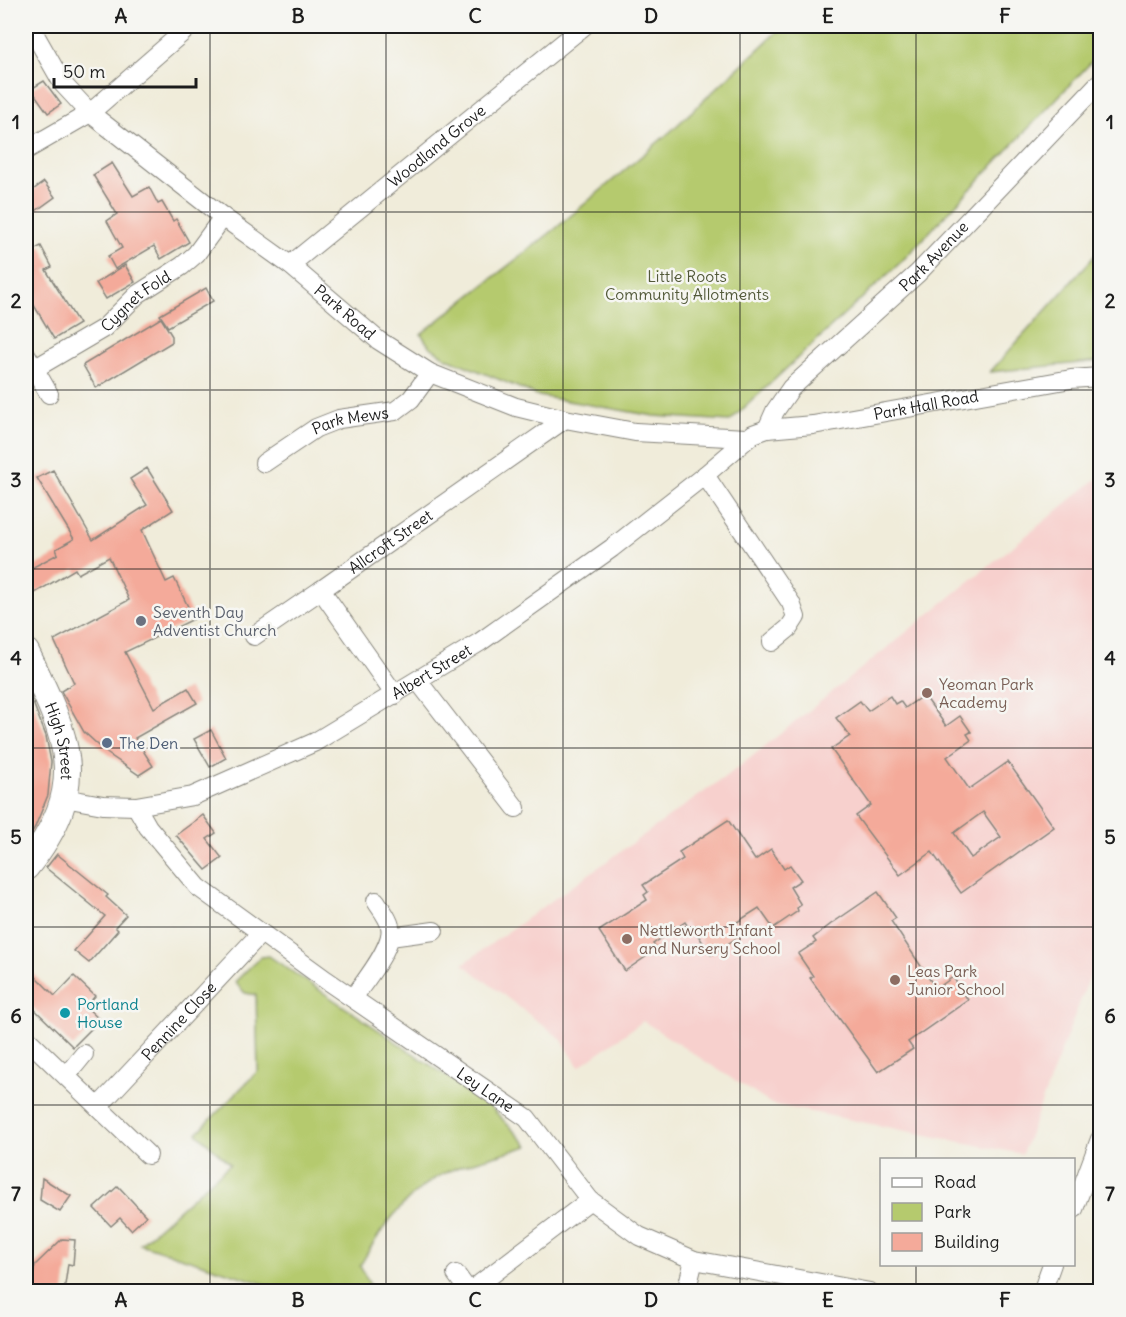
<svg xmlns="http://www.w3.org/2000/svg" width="1126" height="1317" viewBox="0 0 1126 1317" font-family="Delius,sans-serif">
<rect width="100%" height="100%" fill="#f6f6f2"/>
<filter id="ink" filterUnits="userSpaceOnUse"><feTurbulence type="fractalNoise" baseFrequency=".0167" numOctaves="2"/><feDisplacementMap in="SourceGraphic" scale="12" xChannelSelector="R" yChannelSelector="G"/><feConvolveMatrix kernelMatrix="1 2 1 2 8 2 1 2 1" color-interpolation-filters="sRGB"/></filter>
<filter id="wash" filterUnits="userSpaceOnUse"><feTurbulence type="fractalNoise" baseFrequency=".008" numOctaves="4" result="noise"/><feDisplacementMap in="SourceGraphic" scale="24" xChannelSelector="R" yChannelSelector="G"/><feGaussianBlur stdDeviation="1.35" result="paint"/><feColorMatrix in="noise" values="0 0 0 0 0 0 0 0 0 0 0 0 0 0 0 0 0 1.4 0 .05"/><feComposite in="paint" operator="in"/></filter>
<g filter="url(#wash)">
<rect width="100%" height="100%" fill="#f0ecda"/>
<polygon fill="#f7d0cd" points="1100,476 1100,949 1022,1154 771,1104 643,1021 579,1067 561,1039 463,964 739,767"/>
<g fill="#b5ca6e" stroke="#687345" stroke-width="1.5">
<polygon points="783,26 1100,26 1100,53 901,262 730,421 654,416 539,396 447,358 429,346 421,334 555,229 671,131"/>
<polygon points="1100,250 1100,361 990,372"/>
<path d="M269 956 488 1104 528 1146C503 1154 474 1160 449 1171 409 1189 380 1229 360 1266L373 1291H286L140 1244 230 1164 197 1133 258 1071 256 995 245 993 235 982 260 957Z"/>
</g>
<g id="blocks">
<g fill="#f4aa9a" fill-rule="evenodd">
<polygon points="44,81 61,104 48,113 31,89"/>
<polygon points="112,163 133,196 149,187 158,204 162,202 173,221 176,219 189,242 161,259 154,246 115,269 108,256 122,248 107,221 117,214 93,175"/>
<polygon points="44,182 55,197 26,218 26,195"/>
<polygon points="41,246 52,267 46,270 79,324 54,339 26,292 26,254"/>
<polygon points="125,265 135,282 106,299 96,283"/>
<polygon points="206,288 213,301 168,327 160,315"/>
<polygon points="161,318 172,336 172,342 96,388 83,365"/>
<polygon points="147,468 173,510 142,530 166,582 174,578 194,619 125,652 154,708 188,688 197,703 135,738 153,766 139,775 108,754 84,732 61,691 74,683 54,640 129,600 109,557 78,574 75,569 30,596 26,587 26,571 58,554 56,549 74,539 37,478 53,470 93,540 147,505 130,479"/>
<polygon points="26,685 46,736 51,762 48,795 35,827 26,842 26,741 30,739 26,727"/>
<path d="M924 695 946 726 960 716 971 732 967 734 971 740 947 757 969 789 1008 762 1054 827 961 893 932 852 900 875 856 816 871 805 831 749 850 736 836 718 860 701 868 711 890 696 895 704 900 701 905 708ZM983 812 1001 837 971 858 954 833Z"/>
<polygon points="211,730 226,758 210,767 194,739"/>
<polygon points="203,815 216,833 207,839 222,858 206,870 176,835"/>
<polygon points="728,820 755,860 771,849 784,869 790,865 801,880 790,887 801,905 797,908 798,911 773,928 759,908 734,924 741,935 711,955 694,929 691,931 685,922 653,944 657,949 625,971 599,931 647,900 644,895 648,892 643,885 683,859 679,852"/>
<polygon points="57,854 108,895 106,897 126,915 115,927 118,930 89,963 74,951 105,916 46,868"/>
<polygon points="878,892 896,918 891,921 936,989 953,977 968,1000 908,1042 913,1049 878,1072 810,978 813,976 798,954 816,942 813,938 831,924"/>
<polygon points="26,967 55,996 74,976 95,996 86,1007 100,1020 73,1047 26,1001"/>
<polygon points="42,1178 71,1196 60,1212 40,1200"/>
<polygon points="118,1186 146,1216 131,1230 120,1218 111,1226 94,1208"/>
<polygon points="62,1239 75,1240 73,1265 68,1264 64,1292 30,1292 35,1265"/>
</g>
</g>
</g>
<g filter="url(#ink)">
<use href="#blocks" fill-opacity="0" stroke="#86847b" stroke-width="1.5"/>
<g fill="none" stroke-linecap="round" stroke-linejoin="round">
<defs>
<g id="street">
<path id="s1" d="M30 26 63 84 90 113 223 217 290 265 378 340 430 373 516 407 565 419 635 432 746 438"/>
<polyline points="26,150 90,113 190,26"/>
<path id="s2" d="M290 265 584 26"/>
<polyline points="26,354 49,394"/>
<path id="s3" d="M34 369 104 328 138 294 182 266 196 254 223 217"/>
<path id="s4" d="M767 429 775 411 791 388 918 273 1100 82"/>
<path id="s5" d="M264 463 316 428 339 419 395 411 411 399 430 373"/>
<polyline points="705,475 791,603 796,617 789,628 772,642"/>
<polyline points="254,636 321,590"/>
<polyline points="418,681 516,808"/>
<path id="s6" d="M395 695 321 590 565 419"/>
<path id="s7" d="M64 798 103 805 136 806 193 796 315 742 480 642 612 548 705 475 753 434 767 429 813 425 1071 379 1100 377"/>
<path id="s8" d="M136 806 148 827 198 887 326 980 527 1118 590 1200 639 1236 694 1260 870 1292"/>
<polyline points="390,937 434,931"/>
<path d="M353 998C364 982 395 945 390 926 388 917 380 908 376 901"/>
<polyline points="26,1038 148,1155"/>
<polyline points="66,1076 84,1054"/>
<path id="s9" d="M98 1107 260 934"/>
<polyline points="1074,1209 1100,1139"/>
<polyline points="456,1274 469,1292 590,1200"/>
<polyline points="686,1292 694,1260"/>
<polyline points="1042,1292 1052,1264"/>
</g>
<g id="secondary">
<path id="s10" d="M26 652C68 738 92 785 26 867"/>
</g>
</defs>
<use href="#street" stroke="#86847b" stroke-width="20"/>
<use href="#secondary" stroke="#86847b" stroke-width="28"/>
<use href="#street" stroke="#fff" stroke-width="18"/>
<use href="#secondary" stroke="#fff" stroke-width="26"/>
</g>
</g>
<path fill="none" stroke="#1c1c1c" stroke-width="1.5" stroke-opacity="0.55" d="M210 26V1292M386 26V1292M563 26V1292M740 26V1292M916 26V1160M26 212H1100M26 390H1100M26 569H1100M26 748H1100M26 927H1100M26 1105H1100M916 1264V1292"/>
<circle fill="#6b7280" stroke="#f6f6f2" stroke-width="2" cx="141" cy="621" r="6"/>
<g fill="#8d6e63" stroke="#f6f6f2" stroke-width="2">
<circle cx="927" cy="693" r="6"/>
<circle cx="627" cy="939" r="6"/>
<circle cx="895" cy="980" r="6"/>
</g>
<circle fill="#5c6f8a" stroke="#f6f6f2" stroke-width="2" cx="107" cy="743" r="6"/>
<circle fill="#0f9aa8" stroke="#f6f6f2" stroke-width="2" cx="65" cy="1013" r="6"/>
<g text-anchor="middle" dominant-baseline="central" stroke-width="5" stroke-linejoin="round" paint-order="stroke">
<g font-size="16" fill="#1c1c1c" stroke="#f6f6f2">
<text stroke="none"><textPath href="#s2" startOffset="189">Woodland Grove</textPath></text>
<text stroke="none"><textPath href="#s4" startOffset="242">Park Avenue</textPath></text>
<text stroke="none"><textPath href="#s3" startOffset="123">Cygnet Fold</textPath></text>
<text stroke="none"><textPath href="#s1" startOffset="430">Park Road</textPath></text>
<text stroke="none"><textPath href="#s7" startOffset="976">Park Hall Road</textPath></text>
<text stroke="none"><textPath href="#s5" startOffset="98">Park Mews</textPath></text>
<text stroke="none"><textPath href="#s6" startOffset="213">Allcroft Street</textPath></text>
<text stroke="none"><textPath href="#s7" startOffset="400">Albert Street</textPath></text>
<text stroke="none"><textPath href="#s10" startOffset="96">High Street</textPath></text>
<text stroke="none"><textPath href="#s9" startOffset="118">Pennine Close</textPath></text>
<text stroke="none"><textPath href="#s8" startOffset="454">Ley Lane</textPath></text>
</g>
<g font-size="16" fill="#525939" stroke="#f6f6f2">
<text x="687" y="276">Little Roots<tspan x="687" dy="18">Community Allotments</tspan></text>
</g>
<g font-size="16" fill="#5b616d" stroke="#f6f6f2" text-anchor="start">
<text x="153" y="612">Seventh Day<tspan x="153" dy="18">Adventist Church</tspan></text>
</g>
<g font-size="16" fill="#785e54" stroke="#f6f6f2" text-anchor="start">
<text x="939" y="684">Yeoman Park<tspan x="939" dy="18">Academy</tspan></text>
<text x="639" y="930">Nettleworth Infant<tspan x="639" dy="18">and Nursery School</tspan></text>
<text x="907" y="971">Leas Park<tspan x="907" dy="18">Junior School</tspan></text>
</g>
<g font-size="16" fill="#4e5e75" stroke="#f6f6f2" text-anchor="start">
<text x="119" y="743">The Den</text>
</g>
<g font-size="16" fill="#0d838f" stroke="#f6f6f2" text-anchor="start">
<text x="77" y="1004">Portland<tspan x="77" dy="18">House</tspan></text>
</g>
</g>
<rect width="1126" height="1317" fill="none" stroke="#f6f6f2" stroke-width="66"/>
<rect x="880" y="1158" width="195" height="108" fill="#f6f6f2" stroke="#9f9f9c" stroke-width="1.5"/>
<rect x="892" y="1178" width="30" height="9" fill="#ffffff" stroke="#9f9f9c" stroke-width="1.5"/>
<text x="934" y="1188" font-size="18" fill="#1c1c1c">Road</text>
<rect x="892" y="1203" width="30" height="18" fill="#b5ca6e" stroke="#9f9f9c" stroke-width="1.5"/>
<text x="934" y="1218" font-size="18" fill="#1c1c1c">Park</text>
<rect x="892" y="1233" width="30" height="18" fill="#f4aa9a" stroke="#9f9f9c" stroke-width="1.5"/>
<text x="934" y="1248" font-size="18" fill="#1c1c1c">Building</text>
<path d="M54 78v9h142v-9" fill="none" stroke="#1c1c1c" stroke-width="3"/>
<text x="63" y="78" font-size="18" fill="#1c1c1c" stroke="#f6f6f2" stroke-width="4.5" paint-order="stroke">50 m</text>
<rect x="33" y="33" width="1060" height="1251" fill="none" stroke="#1c1c1c" stroke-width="2"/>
<g font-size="20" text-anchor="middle" font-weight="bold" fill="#1c1c1c">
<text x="121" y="23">A</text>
<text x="298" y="23">B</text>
<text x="475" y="23">C</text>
<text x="651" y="23">D</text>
<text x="828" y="23">E</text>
<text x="1005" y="23">F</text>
<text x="16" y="129">1</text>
<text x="1110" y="129">1</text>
<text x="16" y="308">2</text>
<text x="1110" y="308">2</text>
<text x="16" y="487">3</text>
<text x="1110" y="487">3</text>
<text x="16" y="665">4</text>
<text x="1110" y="665">4</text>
<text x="16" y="844">5</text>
<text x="1110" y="844">5</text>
<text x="16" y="1023">6</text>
<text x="1110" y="1023">6</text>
<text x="16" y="1201">7</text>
<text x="1110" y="1201">7</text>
<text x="121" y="1307">A</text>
<text x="298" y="1307">B</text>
<text x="475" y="1307">C</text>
<text x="651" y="1307">D</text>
<text x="828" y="1307">E</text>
<text x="1005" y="1307">F</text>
</g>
</svg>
